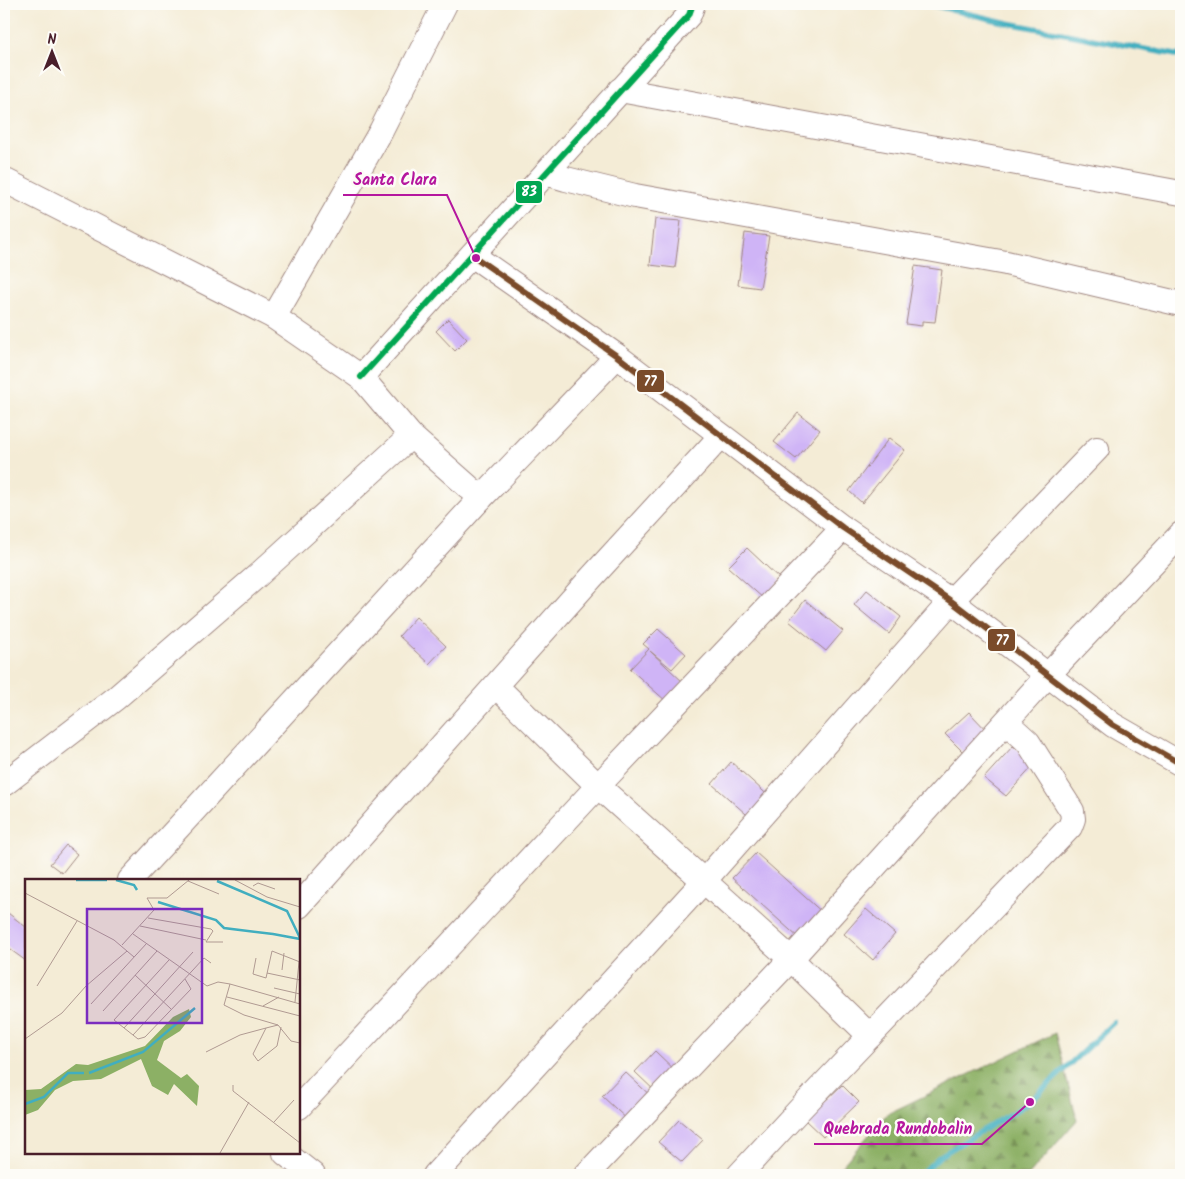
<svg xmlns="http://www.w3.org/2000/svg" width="1185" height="1179" viewBox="0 0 1185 1179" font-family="Kalam,sans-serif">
<defs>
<pattern id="forest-firs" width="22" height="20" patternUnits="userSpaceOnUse" patternTransform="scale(1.25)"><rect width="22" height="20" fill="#8cb065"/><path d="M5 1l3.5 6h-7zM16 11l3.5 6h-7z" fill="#748f53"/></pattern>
</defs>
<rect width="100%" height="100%" fill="#fdfcf7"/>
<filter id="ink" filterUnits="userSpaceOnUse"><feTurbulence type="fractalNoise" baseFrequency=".02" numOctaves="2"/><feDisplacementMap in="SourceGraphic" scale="10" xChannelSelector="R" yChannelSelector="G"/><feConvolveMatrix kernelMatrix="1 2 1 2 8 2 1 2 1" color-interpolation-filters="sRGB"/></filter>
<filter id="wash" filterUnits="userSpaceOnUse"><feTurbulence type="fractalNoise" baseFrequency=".0096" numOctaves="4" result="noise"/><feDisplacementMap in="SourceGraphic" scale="20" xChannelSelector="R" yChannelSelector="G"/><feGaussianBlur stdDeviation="1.12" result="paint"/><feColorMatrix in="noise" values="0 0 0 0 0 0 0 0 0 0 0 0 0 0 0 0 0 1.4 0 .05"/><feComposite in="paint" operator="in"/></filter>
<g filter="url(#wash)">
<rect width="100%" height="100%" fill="#f4ecd6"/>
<polygon fill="url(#forest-firs)" stroke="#6b6848" points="1055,1033 1077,1120 1029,1175 834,1175 887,1114"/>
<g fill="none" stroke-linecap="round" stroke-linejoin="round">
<g stroke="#41aebf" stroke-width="5.5">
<polyline points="928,4 1008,23 1181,56"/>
<polyline points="920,1175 940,1156 1030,1102 1114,1022"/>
</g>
</g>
<g id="blocks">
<g fill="#cfb4f6">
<polygon points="655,219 681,221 675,268 650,265"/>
<polygon points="745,233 769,236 760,288 738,285"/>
<polygon points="915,266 942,270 935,322 922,321 922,326 906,324"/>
<polygon points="448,319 467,339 455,351 436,331"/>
<polygon points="798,413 820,430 796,459 774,442"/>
<polygon points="889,438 905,450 862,503 849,491"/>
<polygon points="747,548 781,580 764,599 728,567"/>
<polygon points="867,590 901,617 889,634 854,605"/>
<polygon points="805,600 843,631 826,651 789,621"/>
<polygon points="416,617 446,646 429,664 399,636"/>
<polygon points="658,629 686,654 672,669 650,651 684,683 667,702 630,669 649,649 643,644"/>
<polygon points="969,712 991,735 968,757 945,734"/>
<polygon points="1013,746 1035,764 1006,796 984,778"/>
<polygon points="731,762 773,800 754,821 712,784"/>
<polygon points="66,845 77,854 62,873 50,864"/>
<polygon points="756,853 824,914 800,939 732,878"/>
<polygon points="866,909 895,934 873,960 844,934"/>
<polygon points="4,910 26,927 26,961 4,945"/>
<polygon points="655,1051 679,1074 658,1094 635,1072"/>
<polygon points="625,1072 654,1099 631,1123 602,1096"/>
<polygon points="842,1085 859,1102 823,1137 805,1120"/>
<polygon points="679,1120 703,1140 682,1162 658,1142"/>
</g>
</g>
</g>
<g filter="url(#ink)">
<use href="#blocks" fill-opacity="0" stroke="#9f8680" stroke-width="1"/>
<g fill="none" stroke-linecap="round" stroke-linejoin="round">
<defs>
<g id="minor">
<polyline points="620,90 1181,193"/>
<polyline points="546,173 566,179 635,196 1006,263 1181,304"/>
<polyline points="4,180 274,317 361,377 411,436 481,498"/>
<polyline points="472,255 617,356 843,528 951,601 1113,725 1181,764"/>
<polyline points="274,317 381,131 445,4"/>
<polyline points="361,377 689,15 693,4"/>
<polyline points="496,686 598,786 791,959 870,1036"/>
<polyline points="4,784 116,698 257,576 411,436"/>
<polyline points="130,880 481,498 617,356"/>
<polyline points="299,906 591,578 721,436"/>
<polyline points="299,1107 598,786 843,528"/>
<polyline points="285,1153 313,1175"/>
<polyline points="435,1175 704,881 951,601 1097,449"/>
<polyline points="586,1175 791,959 1048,675 1181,534"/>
<polyline points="739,1175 801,1108 1070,827 1073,819 1072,811 1028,742 1006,722"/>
</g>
</defs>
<use href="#minor" stroke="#9f8680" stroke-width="26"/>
<use href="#minor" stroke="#fff" stroke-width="24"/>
<defs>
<polyline id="bus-1" points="472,255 617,356 843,528 951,601 1113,725 1181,764"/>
<polyline id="bus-2" points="361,377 689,15 693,4"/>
</defs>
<use href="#bus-1" stroke="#fdfcf7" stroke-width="10"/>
<use href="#bus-2" stroke="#fdfcf7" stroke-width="10"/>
<use href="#bus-1" stroke="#7a4b2a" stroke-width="6"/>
<use href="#bus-2" stroke="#00a651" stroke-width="6"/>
</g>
</g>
<g transform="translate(25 879)">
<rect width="275" height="275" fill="#f4ecd6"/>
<path d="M164 130 166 138 155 152 139 162 132 181 156 199 162 195 174 207 172 227 149 205 143 216 127 207 116 180 76 200 48 202 30 211 13 231 0 236V211L16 210 51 185 63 186 120 167 148 138Z" fill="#8cb065"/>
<path fill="none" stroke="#41aebf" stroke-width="2.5" d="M51 1H82M91 1 109 6 112 11M192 2 262 32 275 59M133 23 191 41 199 49 248 55M248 55 275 60M64 194 118 173 170 129M0 225 19 218 43 194H59"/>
<path fill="none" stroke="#b09a92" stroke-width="1" d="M210 1 242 18 275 28M163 2 194 15M228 7 233 4 250 10M0 14 89 61 109 78M123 39 186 50 188 52 181 63H198M115 47 181 61M108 55 182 107 193 103 205 105 275 125M97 66 129 31 122 19H142L164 1M231 79 228 95 241 99 247 72 275 83M144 81 89 141 113 160 120 158 166 110 160 100M257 91 259 74M242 94 275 101M110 96 146 130M205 105 199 126 219 136 253 146 266 162 275 164M12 107 52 42M249 109 275 115M202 118 275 137M270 123 274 83M66 125 122 64M238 127 254 118M78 132 132 72M253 146 241 149 228 175 233 182 252 167 256 148M99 149 168 73M108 156 179 79 186 84M0 160 37 134 61 107 102 72M181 173 215 156 241 149M208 206V212L275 264M249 243 269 221M195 274 224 223"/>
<path fill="#7b2cbf" fill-opacity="0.15" stroke="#7b2cbf" stroke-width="2.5" d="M62 30H177V144H62Z"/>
<rect width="275" height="275" fill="none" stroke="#4a1f2b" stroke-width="2.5"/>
</g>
<path fill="none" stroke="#b5179e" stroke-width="2" d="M476 258L447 195H343M1030 1102L982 1144H814"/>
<g fill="#b5179e" stroke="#fdfcf7" stroke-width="2">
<circle cx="476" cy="258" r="5"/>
<circle cx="1030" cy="1102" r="5"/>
</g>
<g font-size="16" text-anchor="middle" font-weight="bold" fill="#b5179e" stroke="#fdfcf7" stroke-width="5" stroke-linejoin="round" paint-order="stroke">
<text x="395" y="185">Santa Clara</text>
<text x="898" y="1134">Quebrada Rundobalin</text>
</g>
<g stroke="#fdfcf7" stroke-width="2">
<rect x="515" y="180" width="28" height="24" rx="5" fill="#00a651"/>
<rect x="636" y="369" width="29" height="24" rx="5" fill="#7a4b2a"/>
<rect x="987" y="628" width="29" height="24" rx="5" fill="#7a4b2a"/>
</g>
<g font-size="14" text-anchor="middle" font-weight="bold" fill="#fff">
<text x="529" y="196">83</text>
<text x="650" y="386">77</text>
<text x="1002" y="645">77</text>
</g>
<rect width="1185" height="1179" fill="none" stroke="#fdfcf7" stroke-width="20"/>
<g transform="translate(52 52)" stroke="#fdfcf7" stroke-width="4" paint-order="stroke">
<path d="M0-4L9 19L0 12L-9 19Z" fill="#4a1f2b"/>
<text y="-8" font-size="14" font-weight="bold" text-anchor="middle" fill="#4a1f2b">N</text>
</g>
</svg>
